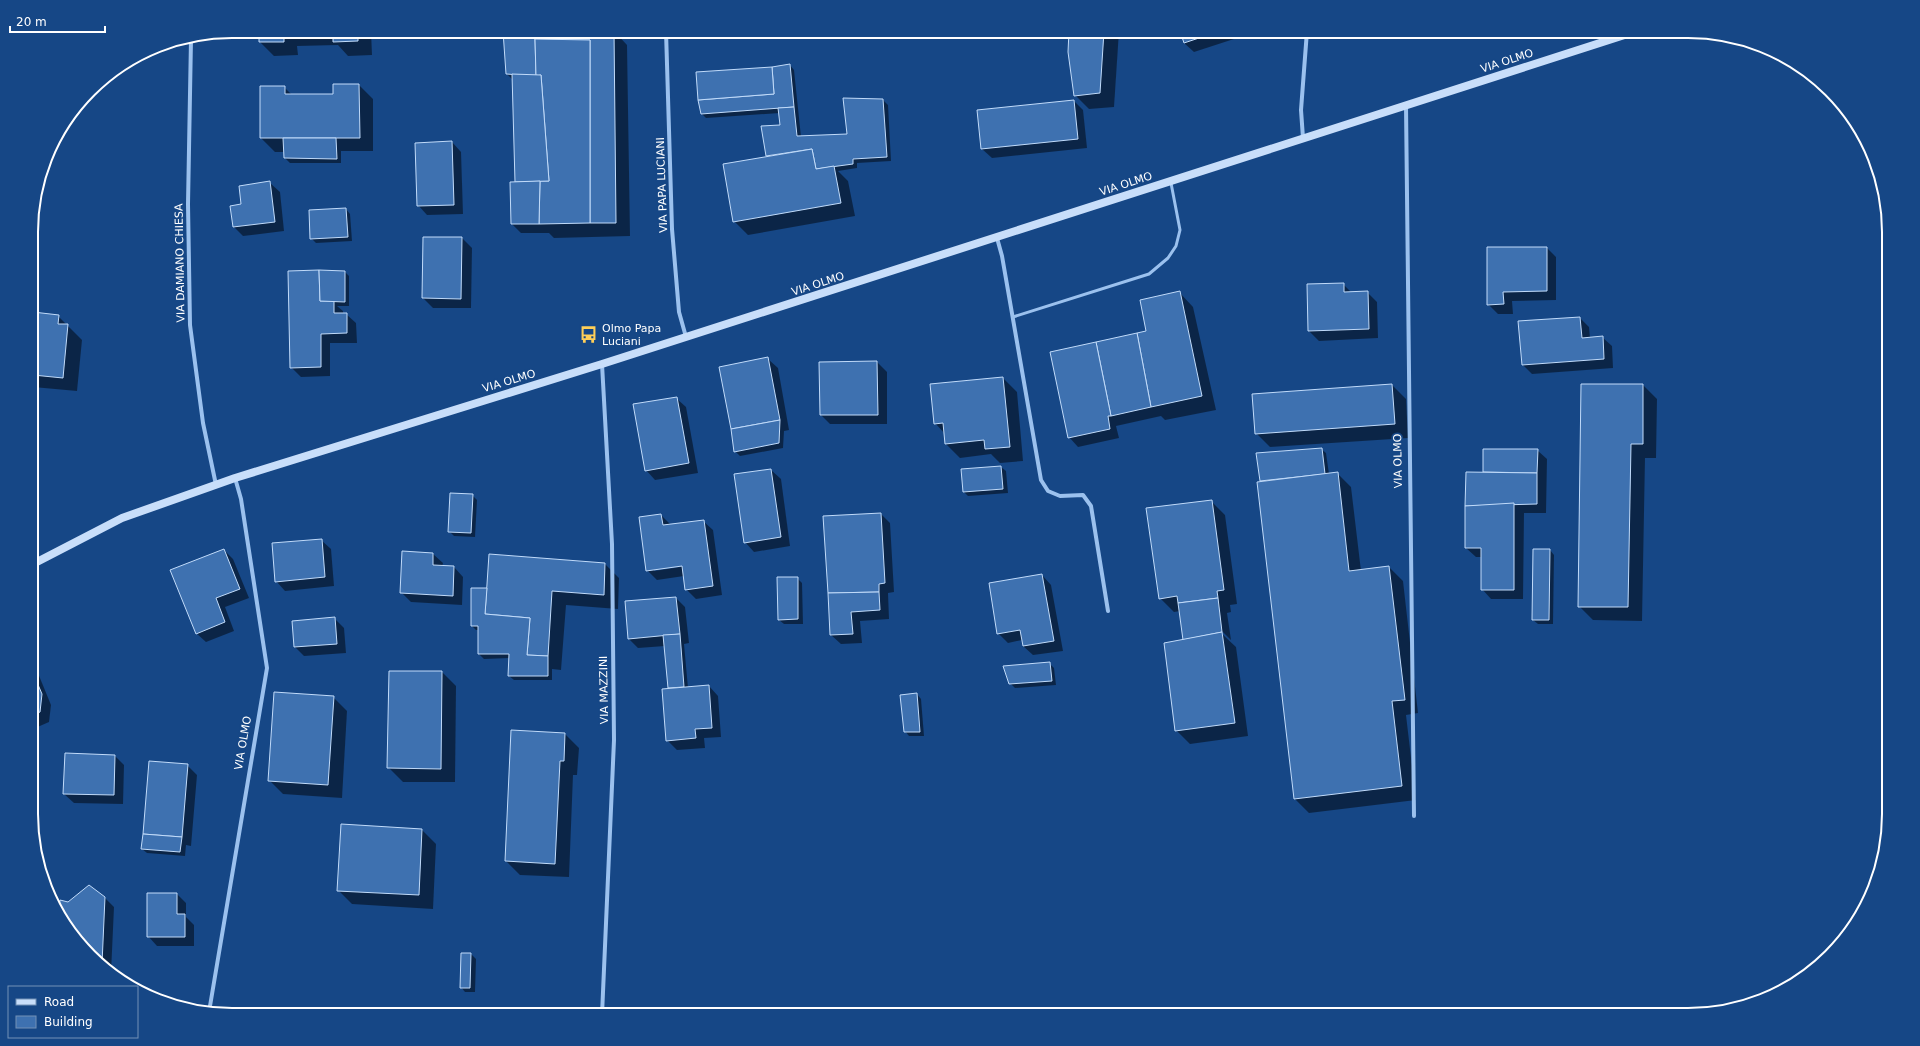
<svg xmlns="http://www.w3.org/2000/svg" width="1920" height="1046" viewBox="0 0 1920 1046" font-family="'DejaVu Sans',sans-serif">
<rect width="100%" height="100%" fill="#164786"/>
<g fill="#0007" fill-rule="evenodd">
<polygon points="260,31 371,31 372,55 348,56 338,45 297,46 298,55 274,56 260,42"/>
<polygon points="614,31 627,45 630,236 554,238 549,233 521,233 512,224 516,183 513,80 507,74"/>
<polygon points="1070,31 1119,31 1114,107 1089,109 1075,95"/>
<polygon points="1181,31 1235,31 1237,38 1194,52 1184,43"/>
<polygon points="790,65 794,70 801,137 848,135 883,100 888,105 891,161 857,163 857,168 838,171 848,181 855,216 748,235 734,221 768,157 762,127 781,126 780,113 706,118 702,114 772,68"/>
<polygon points="359,85 373,99 373,151 341,151 341,163 290,163 285,158 285,152 275,152 261,138 284,87 292,95 334,95"/>
<polygon points="1074,101 1083,110 1087,148 992,158 982,149"/>
<polygon points="452,142 461,152 463,214 427,215 418,205"/>
<polygon points="270,183 280,192 284,231 243,236 234,227 242,205"/>
<polygon points="346,209 350,214 352,241 316,243 311,238"/>
<polygon points="424,238 462,238 472,248 471,308 433,308 423,298"/>
<polygon points="1547,248 1556,257 1556,300 1512,301 1513,314 1498,314 1488,304"/>
<polygon points="345,272 349,276 349,306 337,306 343,311 343,314 346,314 356,323 357,343 330,343 330,376 301,377 291,367"/>
<polygon points="1343,284 1352,293 1367,292 1377,302 1378,338 1319,341 1309,331 1308,285"/>
<polygon points="1179,292 1193,307 1216,410 1165,420 1161,416 1116,426 1119,438 1078,447 1069,437 1147,332"/>
<polygon points="33,313 58,316 82,340 77,391 33,387"/>
<polygon points="1580,318 1589,327 1590,338 1602,337 1612,346 1613,368 1532,374 1523,365"/>
<polygon points="768,359 778,368 789,430 784,431 783,448 740,456 735,451"/>
<polygon points="877,362 887,372 887,424 830,424 821,415"/>
<polygon points="1003,378 1017,392 1023,461 1000,463 991,454 960,458 946,444 945,434 935,423"/>
<polygon points="1392,385 1406,399 1408,438 1270,447 1256,433"/>
<polygon points="1643,385 1657,399 1656,458 1645,458 1642,621 1593,620 1579,606"/>
<polygon points="676,398 686,407 698,473 655,480 646,470"/>
<polygon points="1321,449 1326,453 1329,474 1337,473 1351,487 1361,571 1389,567 1403,581 1418,713 1406,715 1416,800 1309,813 1295,799 1261,481"/>
<polygon points="1484,450 1537,450 1547,459 1546,513 1524,513 1523,599 1491,599 1482,589 1482,557 1476,557 1466,548 1484,473"/>
<polygon points="1001,467 1006,471 1008,493 968,496 964,492"/>
<polygon points="771,470 781,479 790,546 754,552 745,542"/>
<polygon points="472,495 477,500 475,537 454,536 449,531"/>
<polygon points="1211,501 1225,515 1237,604 1230,605 1231,612 1227,613 1231,640 1221,630 1221,633 1236,647 1248,736 1190,744 1176,730 1184,640 1180,611 1174,612 1160,598"/>
<polygon points="881,514 890,523 894,592 888,593 889,619 860,621 862,643 841,644 831,635 824,517"/>
<path d="M661 515 671 525 703 521 713 530 722 595 696 599 686 589 684 576 657 580 647 570ZM687 564V566L654 571V569Z"/>
<polygon points="321,540 331,549 334,586 285,591 276,581"/>
<polygon points="224,550 233,559 249,598 225,607 234,631 206,642 196,633"/>
<polygon points="1550,550 1554,555 1553,624 1538,624 1533,620"/>
<polygon points="403,552 433,554 443,563 442,567 454,567 463,577 462,605 411,602 401,592"/>
<polygon points="605,564 619,578 618,609 566,605 561,670 552,669 552,680 514,680 509,676 510,658 484,659 479,654 479,630 476,630 472,626 488,589"/>
<polygon points="1042,575 1051,585 1063,651 1033,655 1023,646 1022,640 1008,643 998,633"/>
<polygon points="797,578 802,583 803,624 784,624 779,620"/>
<polygon points="676,598 685,607 689,643 684,644 688,688 709,686 718,696 721,737 704,738 705,748 677,750 667,740 669,689 665,646 638,648 629,639"/>
<polygon points="334,618 344,628 346,653 304,656 295,647"/>
<polygon points="33,661 51,705 49,722 33,729"/>
<polygon points="1049,663 1054,668 1056,685 1015,688 1010,683"/>
<polygon points="442,672 456,686 455,782 403,782 388,767"/>
<polygon points="917,694 921,699 924,736 909,736 905,731"/>
<polygon points="333,697 347,711 342,798 283,794 269,780"/>
<polygon points="565,734 579,748 577,775 573,775 569,877 520,875 506,861"/>
<polygon points="115,756 124,765 123,804 74,803 64,794"/>
<polygon points="187,765 197,775 191,846 186,845 185,856 147,853 142,849"/>
<polygon points="422,830 436,844 433,909 352,904 338,890"/>
<polygon points="177,894 186,903 186,917 194,925 194,946 157,946 148,936"/>
<polygon points="104,897 114,907 111,973 99,965 65,925 58,912 60,912 68,903"/>
<polygon points="462,954 471,954 476,959 475,992 465,992 461,987"/>
</g>
<g fill="#3e71b0" stroke="#c1dbfa">
<polygon points="259,31 358,31 358,41 333,42 333,31 284,32 284,42 259,42"/>
<polygon points="503,31 614,31 616,223 590,223 590,40 535,39 536,76 506,74"/>
<polygon points="1069,31 1104,31 1100,93 1074,96 1068,52"/>
<polygon points="1180,31 1220,31 1184,43"/>
<polygon points="535,39 590,40 590,223 539,224 540,181 549,181 541,75 536,76"/>
<polygon points="790,64 794,107 701,114 698,100 774,94 772,67"/>
<polygon points="772,67 774,94 698,100 696,72"/>
<polygon points="512,74 541,75 549,181 515,182"/>
<polygon points="333,84 359,84 360,138 260,138 260,86 285,86 285,94 333,94"/>
<polygon points="843,98 883,99 887,157 853,159 853,164 816,169 812,149 766,156 761,126 780,125 778,108 794,107 797,136 847,134"/>
<polygon points="1074,100 1078,139 981,149 977,110"/>
<polygon points="283,138 336,138 337,159 284,158"/>
<polygon points="452,141 454,205 417,206 415,143"/>
<polygon points="812,149 816,169 834,166 841,203 733,222 723,164"/>
<polygon points="270,181 275,222 233,227 230,206 241,204 239,186"/>
<polygon points="540,181 539,224 511,224 510,182"/>
<polygon points="346,208 348,237 310,239 309,210"/>
<polygon points="423,237 462,237 461,299 422,298"/>
<polygon points="1487,247 1547,247 1547,291 1503,292 1504,304 1487,305"/>
<polygon points="319,270 320,301 334,301 334,313 347,313 347,333 321,334 321,367 290,368 288,271"/>
<polygon points="319,270 345,271 345,302 320,301"/>
<polygon points="1344,283 1344,292 1368,291 1369,329 1308,331 1307,284"/>
<polygon points="1180,291 1202,396 1151,407 1137,333 1146,331 1140,300"/>
<polygon points="33,312 59,315 58,324 68,324 63,378 33,375"/>
<polygon points="1580,317 1582,338 1603,336 1604,359 1522,365 1518,321"/>
<polygon points="1137,333 1151,407 1111,416 1096,342"/>
<polygon points="1096,342 1111,416 1108,416 1110,429 1068,438 1050,352"/>
<polygon points="768,357 780,420 731,429 719,367"/>
<polygon points="877,361 878,415 820,415 819,362"/>
<polygon points="1003,377 1010,447 985,449 984,440 945,444 943,423 934,424 930,384"/>
<polygon points="1392,384 1395,424 1255,434 1252,394"/>
<polygon points="1581,384 1643,384 1643,444 1631,444 1628,607 1578,607"/>
<polygon points="677,397 689,463 645,471 633,404"/>
<polygon points="780,420 779,443 734,452 731,429"/>
<polygon points="1322,448 1325,474 1260,481 1256,453"/>
<polygon points="1483,449 1538,449 1537,473 1483,472"/>
<polygon points="1001,466 1003,489 963,492 961,469"/>
<polygon points="771,469 781,537 744,543 734,474"/>
<polygon points="1338,472 1349,571 1389,566 1405,700 1392,701 1402,786 1294,799 1257,482"/>
<polygon points="1466,472 1537,473 1537,504 1465,506"/>
<polygon points="450,493 473,494 471,533 448,532"/>
<polygon points="1212,500 1224,590 1217,591 1218,598 1178,603 1177,596 1159,599 1146,508"/>
<polygon points="1514,503 1514,590 1481,590 1481,548 1465,548 1465,506"/>
<polygon points="881,513 885,583 879,584 879,592 828,593 823,516"/>
<polygon points="661,514 663,525 704,520 713,586 685,590 682,566 646,571 639,517"/>
<polygon points="322,539 325,577 275,582 272,543"/>
<polygon points="224,549 240,589 216,598 225,622 196,634 170,570"/>
<polygon points="1533,549 1550,549 1549,620 1532,620"/>
<polygon points="402,551 433,553 433,565 454,566 453,596 400,593"/>
<polygon points="489,554 605,563 604,595 552,591 548,656 527,655 530,618 485,614"/>
<polygon points="1042,574 1054,641 1023,646 1020,630 997,634 989,583"/>
<polygon points="777,577 798,577 798,619 778,620"/>
<polygon points="471,588 487,588 485,614 530,618 527,655 548,656 548,676 508,676 509,654 478,654 478,626 471,626"/>
<polygon points="879,592 880,610 851,612 853,634 830,635 828,593"/>
<polygon points="676,597 680,634 628,639 625,601"/>
<polygon points="1218,598 1222,632 1183,640 1178,603"/>
<polygon points="335,617 337,644 294,647 292,621"/>
<polygon points="1222,632 1235,723 1175,731 1164,643"/>
<polygon points="680,634 684,687 668,688 663,635"/>
<polygon points="1050,662 1052,681 1009,684 1003,666"/>
<polygon points="389,671 442,671 441,769 387,768"/>
<polygon points="33,673 42,694 40,712 33,715"/>
<polygon points="709,685 712,728 695,729 696,738 666,741 662,689"/>
<polygon points="274,692 334,696 328,785 268,781"/>
<polygon points="917,693 920,732 904,732 900,695"/>
<polygon points="511,730 565,733 564,761 560,761 555,864 505,861"/>
<polygon points="65,753 115,755 114,795 63,794"/>
<polygon points="149,761 188,764 182,837 143,834"/>
<polygon points="341,824 422,829 419,895 337,891"/>
<polygon points="143,834 182,837 180,852 141,849"/>
<polygon points="89,885 105,897 102,964 99,964 65,925 58,911 59,911 60,900 68,902"/>
<polygon points="147,893 177,893 177,914 185,914 185,937 147,937"/>
<polygon points="461,953 471,953 470,988 460,988"/>
</g>
<g fill="none" stroke-linecap="round" stroke-linejoin="round">
<polyline stroke="#9bc1ee" stroke-width="3" points="1013,317 1149,274 1168,258 1176,246 1180,230 1171,183"/>
<g stroke="#9bc1ee" stroke-width="4">
<polyline points="666,31 672,229 679,312 686,337"/>
<polyline points="191,39 188,204 190,325 203,423 216,485"/>
<polyline points="1406,105 1414,816"/>
<polyline points="1303,138 1301,110 1307,31"/>
<polyline points="997,238 1002,256 1041,480 1048,491 1060,496 1083,495 1091,506 1108,611"/>
<polyline points="602,364 612,544 614,740 602,1015"/>
<polyline points="209,1012 267,668 241,499 235,478"/>
</g>
<polyline stroke="#c8defa" stroke-width="8" points="33,564 122,518 235,478 602,364 1637,31"/>
</g>
<defs>
<symbol id="bus-bare" viewBox="-9 -9 18 18"><path d="M-5-6H5V4H4V6H2V4H-2V6H-4V4H-5ZM-3.5-4V0h7V-4ZM-3.5 1.2v1.5H-2V1.2ZM2 1.2v1.5H3.5V1.2Z" fill="#ffcf58" stroke="#164786" stroke-width="2.5" paint-order="stroke"/></symbol>
</defs>
<g fill-rule="evenodd">
<use href="#bus-bare" x="576" y="322" width="25" height="25"/>
</g>
<g text-anchor="middle" dominant-baseline="central" stroke-width="3.5" stroke-linejoin="round" paint-order="stroke">
<g font-size="11" fill="#fff" stroke="#164786">
<text transform="translate(1507 61) rotate(-18)">VIA OLMO</text>
<text transform="translate(1126 184) rotate(-18)">VIA OLMO</text>
<text transform="translate(662 185) rotate(-92)">VIA PAPA LUCIANI</text>
<text transform="translate(180 263) rotate(-91)">VIA DAMIANO CHIESA</text>
<text transform="translate(818 284) rotate(-18)">VIA OLMO</text>
<text transform="translate(509 381) rotate(-17)">VIA OLMO</text>
<text transform="translate(1398 461) rotate(-91)">VIA OLMO</text>
<text transform="translate(604 690) rotate(-91)">VIA MAZZINI</text>
<text transform="translate(243 743) rotate(-80)">VIA OLMO</text>
</g>
<g font-size="11" fill="#fff" stroke="#164786" text-anchor="start">
<text x="602" y="328">Olmo Papa<tspan x="602" dy="13">Luciani</tspan></text>
</g>
</g>
<path d="M0 0H1920V1046H0ZM232 38H1688A194 194 0 0 1 1882 232V814A194 194 0 0 1 1688 1008H232A194 194 0 0 1 38 814V232A194 194 0 0 1 232 38Z" fill="#164786" fill-rule="evenodd"/>
<path fill="none" stroke="#fff" stroke-width="2" d="M232 38H1688A194 194 0 0 1 1882 232V814A194 194 0 0 1 1688 1008H232A194 194 0 0 1 38 814V232A194 194 0 0 1 232 38Z"/>
<rect x="8" y="986" width="130" height="52" fill="#164786" stroke="#7391b6"/>
<rect x="16" y="999" width="20" height="6" fill="#c8defa" stroke="#7391b6"/>
<text x="44" y="1006" font-size="12" fill="#ffffff">Road</text>
<rect x="16" y="1016" width="20" height="12" fill="#3e71b0" stroke="#7391b6"/>
<text x="44" y="1026" font-size="12" fill="#ffffff">Building</text>
<path d="M10 26v6h95v-6" fill="none" stroke="#ffffff" stroke-width="2"/>
<text x="16" y="26" font-size="12" fill="#ffffff" stroke="#164786" stroke-width="3" paint-order="stroke">20 m</text>
</svg>
